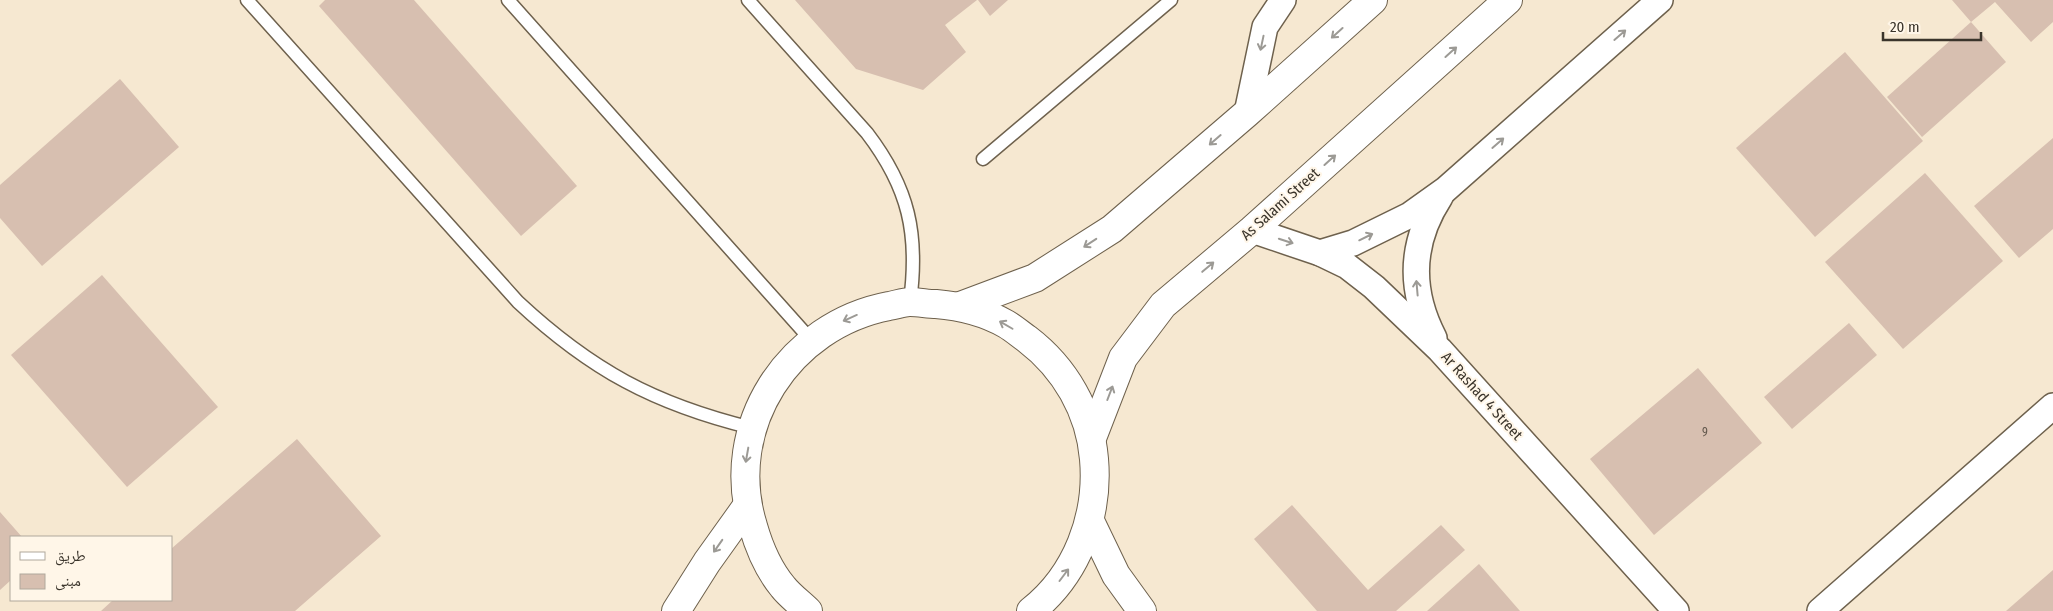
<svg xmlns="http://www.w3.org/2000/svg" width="2053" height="611" viewBox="0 0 2053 611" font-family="'Fira Sans Condensed','Noto Naskh Arabic',sans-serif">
<rect width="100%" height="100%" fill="#f6e8d1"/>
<g fill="#d7bfb0">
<polygon points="325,0 414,0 577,186 521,236 319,6"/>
<polygon points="795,0 977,0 945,25 966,52 923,90 856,69"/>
<polygon points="978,0 1008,0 990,16"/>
<polygon points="1952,0 2053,0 2053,22 2031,42 1995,2 1971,22"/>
<polygon points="1971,22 2006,62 1922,137 1887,97"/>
<polygon points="1845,52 1923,141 1815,237 1736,148"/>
<polygon points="120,79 179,147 42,266 0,218 0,185"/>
<polygon points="2053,138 2053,229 2019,258 1974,206"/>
<polygon points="1925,173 2003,261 1903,349 1825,262"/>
<polygon points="102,275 218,407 127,487 11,355"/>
<polygon points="1849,323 1877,355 1792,429 1764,397"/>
<polygon points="1698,368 1762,443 1654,535 1590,459"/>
<polygon points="297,439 381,536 295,611 101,611 113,600 171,600 171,549"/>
<polygon points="1292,505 1368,590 1441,525 1465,550 1396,611 1317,611 1254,539"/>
<polygon points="0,512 22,537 11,537 11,580 0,590"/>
<polygon points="1479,564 1520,611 1427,611"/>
<polygon points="2053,570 2053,611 2006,611"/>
</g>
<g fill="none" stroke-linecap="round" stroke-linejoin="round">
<defs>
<g id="service">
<path d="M247 0 518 302C591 370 654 404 752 428"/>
<polyline points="508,0 812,341"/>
<path d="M748 0 867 133C909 188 919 234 910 302"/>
<polyline points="983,159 1171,0"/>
</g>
<g id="minor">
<polyline points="1247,113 1265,27 1283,0"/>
<polyline points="1252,230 1320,253 1347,266 1374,287 1440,350 1676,611"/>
<polyline points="1320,253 1353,243 1410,215 1445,190 1660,0"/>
<path d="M1434 338C1409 290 1410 243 1440 197"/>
<polyline points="1820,611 2053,406"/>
</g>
<g id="tertiary">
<polyline points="960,306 1035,278 1112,229 1247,113 1373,0"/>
<polyline points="1092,438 1123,358 1163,305 1252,230 1508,0"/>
<polyline points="1090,521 1116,575 1142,611"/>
<polyline points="676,611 707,562 747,506"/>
<path d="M808 611C800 603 790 596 783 587 768 569 759 547 753 526 722 426 789 325 889 306 896 305 903 302 910 302 919 302 928 304 936 304 960 306 985 312 1006 324 1013 328 1020 334 1027 339 1065 368 1090 411 1094 459 1099 516 1077 575 1031 611"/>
</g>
</defs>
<use href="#service" stroke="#6e614d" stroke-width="15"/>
<use href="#minor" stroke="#6e614d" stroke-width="28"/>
<use href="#tertiary" stroke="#6e614d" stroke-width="30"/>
<use href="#service" stroke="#fff" stroke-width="12"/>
<use href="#minor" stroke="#fff" stroke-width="25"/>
<use href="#tertiary" stroke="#fff" stroke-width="28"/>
</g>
<defs><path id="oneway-shaft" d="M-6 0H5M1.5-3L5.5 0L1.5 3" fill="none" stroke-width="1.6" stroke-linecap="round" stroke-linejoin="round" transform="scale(1.25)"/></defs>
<g stroke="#9c9a95">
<use href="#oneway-shaft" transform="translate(1337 33) rotate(138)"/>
<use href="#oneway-shaft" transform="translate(1620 35) rotate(-41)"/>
<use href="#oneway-shaft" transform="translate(1262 43) rotate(102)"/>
<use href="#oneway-shaft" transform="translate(1451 52) rotate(-42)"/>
<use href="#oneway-shaft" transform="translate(1215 140) rotate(139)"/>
<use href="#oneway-shaft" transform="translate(1498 143) rotate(-41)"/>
<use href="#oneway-shaft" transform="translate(1330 160) rotate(-42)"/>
<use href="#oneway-shaft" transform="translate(1366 237) rotate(-26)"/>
<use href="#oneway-shaft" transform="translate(1286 241) rotate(18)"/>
<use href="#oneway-shaft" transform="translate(1090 243) rotate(147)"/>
<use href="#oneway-shaft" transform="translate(1208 267) rotate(-40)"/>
<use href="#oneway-shaft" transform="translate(1417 288) rotate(-95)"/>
<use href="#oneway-shaft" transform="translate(850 318) rotate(156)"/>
<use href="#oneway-shaft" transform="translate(1006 325) rotate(-150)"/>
<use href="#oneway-shaft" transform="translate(1110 393) rotate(-69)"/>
<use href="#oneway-shaft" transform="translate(747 455) rotate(100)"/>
<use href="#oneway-shaft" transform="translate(718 546) rotate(125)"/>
<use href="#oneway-shaft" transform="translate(1064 575) rotate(-53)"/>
</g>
<g text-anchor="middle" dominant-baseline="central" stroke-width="4" stroke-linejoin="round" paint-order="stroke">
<g font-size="12" fill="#61574c">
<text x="1705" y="432">9</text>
</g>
<g font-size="15" fill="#3a342b" stroke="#fff6e8">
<text transform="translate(1280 204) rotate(-42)">As Salami Street</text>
<text transform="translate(1482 396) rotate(48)">Ar Rashad 4 Street</text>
</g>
</g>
<rect x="10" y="536" width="162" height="65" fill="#fff6e8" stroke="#b0a89c"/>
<rect x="20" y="552" width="25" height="8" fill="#ffffff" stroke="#b0a89c"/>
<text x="55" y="561" font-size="15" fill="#3a342b">طريق</text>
<rect x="20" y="574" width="25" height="15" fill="#d7bfb0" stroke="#b0a89c"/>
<text x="55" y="586" font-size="15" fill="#3a342b">مبنى</text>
<path d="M1883 32v8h98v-8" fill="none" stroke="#3a342b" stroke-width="2.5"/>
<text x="1890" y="32" font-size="15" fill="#3a342b" stroke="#fff6e8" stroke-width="4" paint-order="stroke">20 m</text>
</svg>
